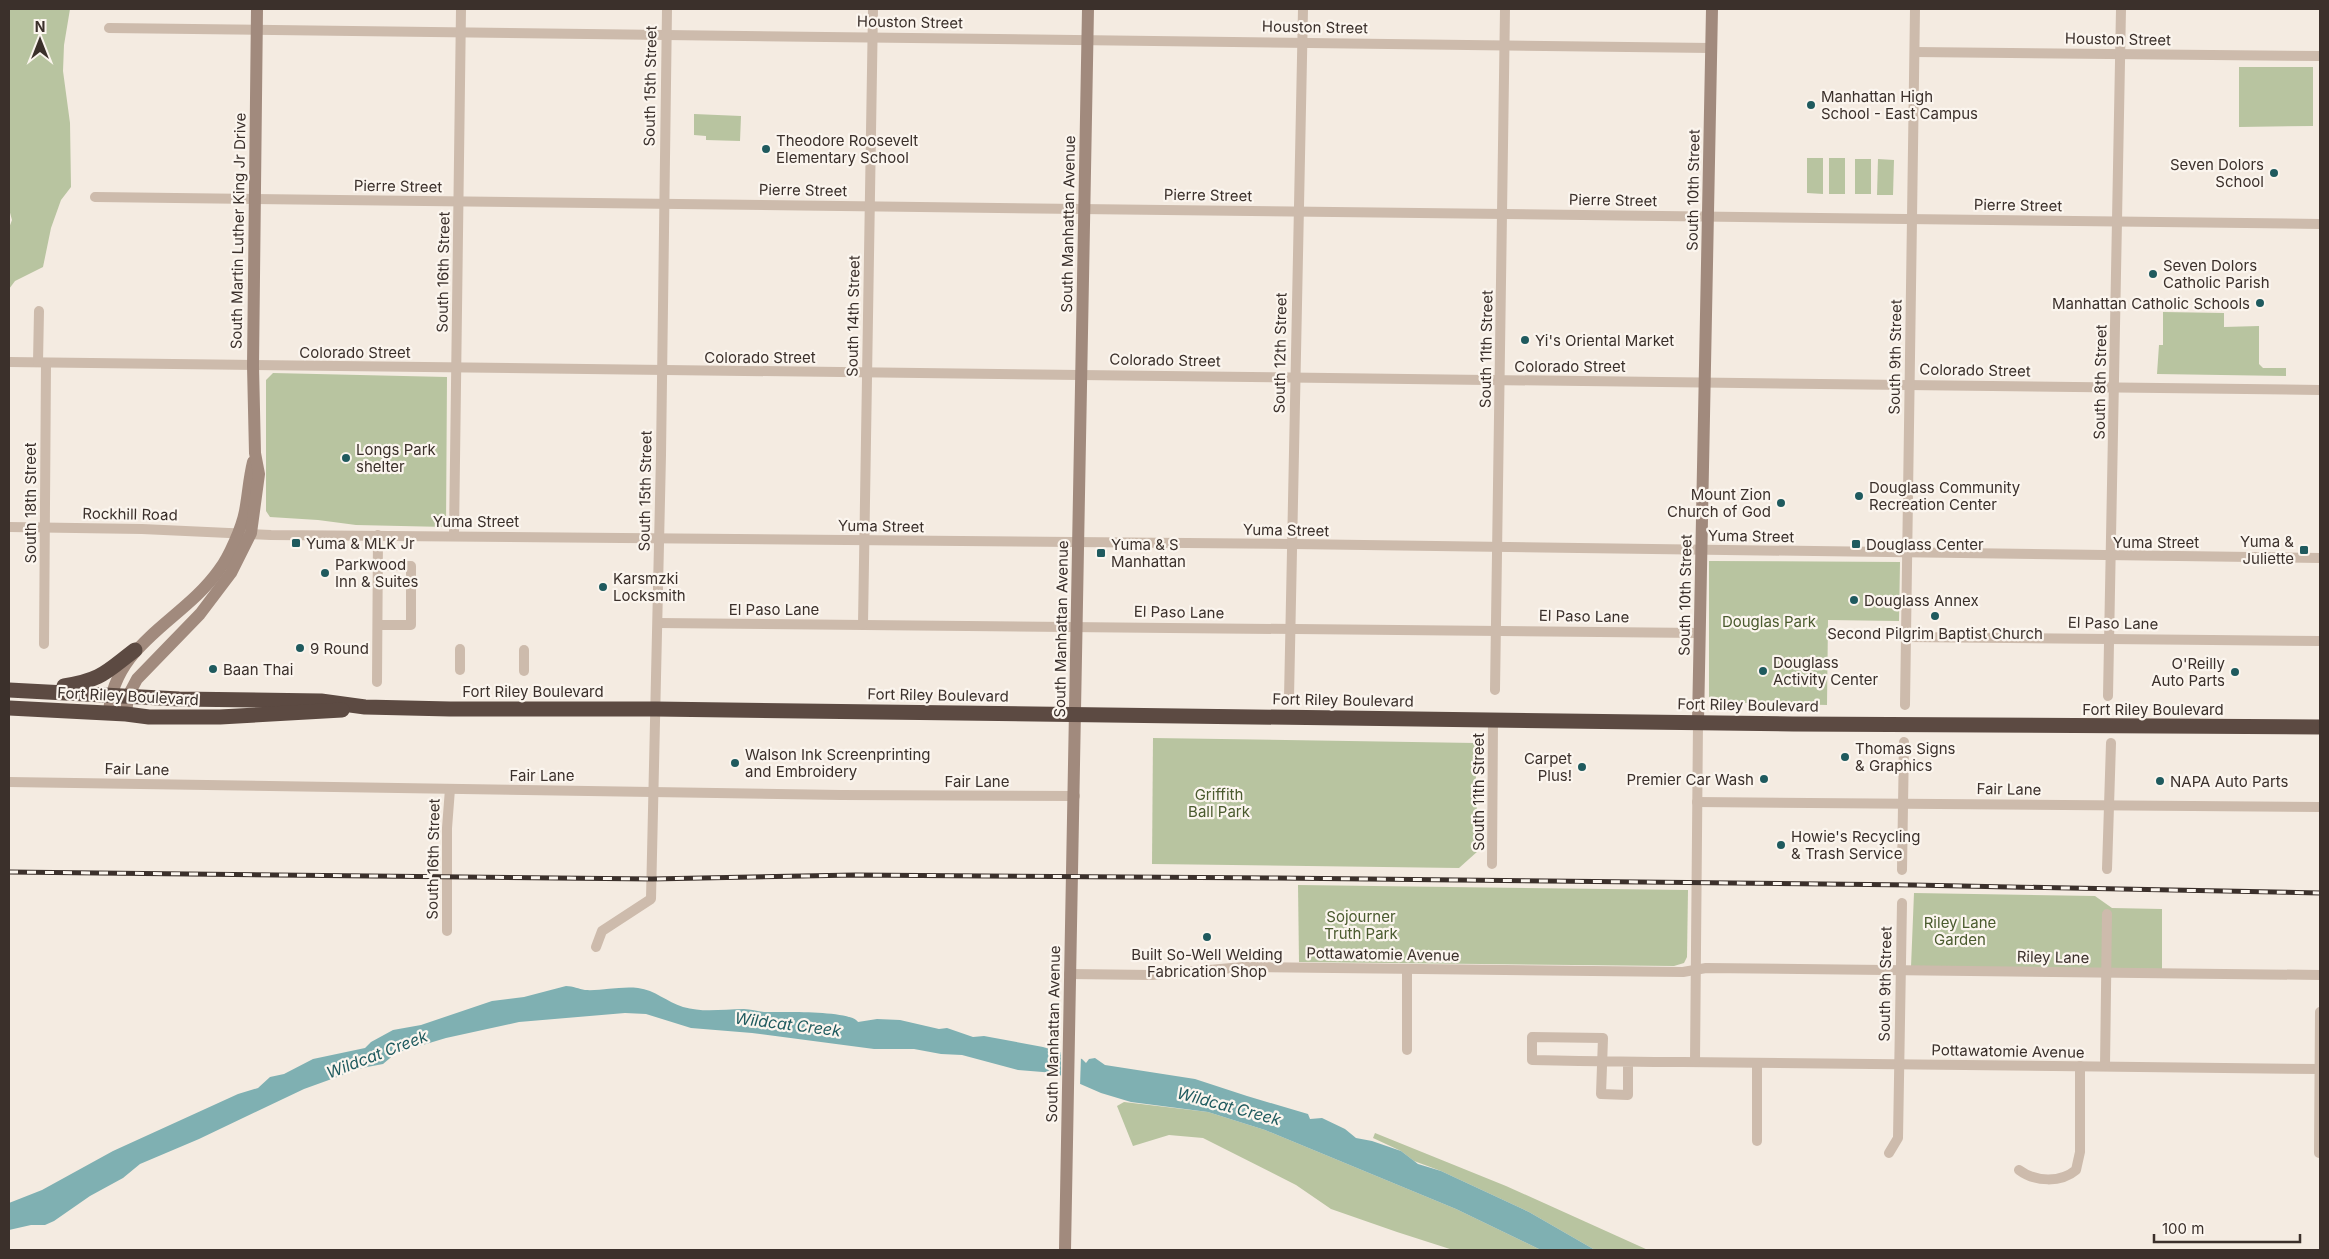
<svg xmlns="http://www.w3.org/2000/svg" width="2329" height="1259" viewBox="0 0 2329 1259" font-family="Inter,sans-serif">
<rect width="100%" height="100%" fill="#f4ebe1"/>
<g fill="#b8c4a0">
<polygon points="9,9 70,9 64,45 63,71 70,123 71,187 61,200 51,228 43,267 15,281 9,289 9,228 12,220 9,209"/>
<polygon points="2239,67 2313,67 2313,126 2239,127"/>
<polygon points="694,114 741,116 740,141 706,140 706,136 694,135"/>
<polygon points="1807,158 1823,158 1823,194 1807,193"/>
<rect x="1829" y="158" width="16" height="36"/>
<rect x="1855" y="159" width="16" height="35"/>
<polygon points="1878,159 1894,160 1893,195 1877,195"/>
<polygon points="2163,312 2224,313 2224,327 2259,326 2259,364 2263,368 2286,368 2286,376 2157,374 2159,345 2163,345"/>
<polygon points="273,373 447,377 446,527 356,525 318,520 270,517 266,511 266,380"/>
<polygon points="1709,561 1900,562 1899,621 1828,620 1827,705 1709,702"/>
<polygon points="1153,738 1475,743 1478,851 1459,868 1152,864"/>
<polygon points="1298,885 1688,890 1687,957 1684,963 1674,966 1299,962"/>
<polygon points="1914,893 2095,896 2112,908 2162,909 2162,969 1911,967"/>
<polygon points="1124,1102 1208,1112 1265,1130 1456,1209 1541,1250 1453,1250 1397,1232 1331,1209 1296,1185 1203,1138 1169,1135 1133,1146 1117,1106"/>
<polygon points="1375,1133 1506,1186 1648,1250 1595,1250 1529,1212 1441,1171 1414,1161 1401,1151 1373,1138"/>
</g>
<path fill="#7fb0b2" d="M566 986C573 986 579 989 585 990 602 991 620 986 638 988 655 990 667 1002 683 1007 704 1013 723 1009 744 1009 751 1009 759 1012 766 1012 782 1012 851 1010 858 1022L877 1019 900 1020 939 1029 947 1028 973 1037 984 1036 1043 1047 1082 1059 1086 1063 1089 1059 1095 1058 1105 1065 1195 1079 1247 1096 1308 1114 1310 1119 1322 1118 1345 1129 1356 1138 1372 1141 1401 1151 1418 1164 1441 1171 1529 1212 1595 1250H1541L1456 1209 1265 1130 1208 1112 1131 1102 1101 1093 1055 1073 1018 1070 962 1055 941 1054 914 1049H874L752 1033 691 1028 646 1014 625 1013 519 1022 446 1038 396 1053 383 1064 362 1068 304 1089 199 1139 140 1164 123 1178 90 1196 54 1221 45 1225H31L9 1230V1203L42 1190 113 1151 238 1094 258 1088 270 1077 284 1074 313 1059 365 1048 371 1042 393 1030 421 1025 492 1001 524 997Z"/>
<polygon fill="#f4ebe1" points="1061,1049 1081,1056 1080,1086 1061,1078"/>
<g fill="none" stroke-linecap="round" stroke-linejoin="round">
<g stroke="#cdbbac" stroke-width="10">
<polyline points="109,28 1711,48"/>
<polyline points="1915,52 2320,56"/>
<polyline points="95,197 2320,224"/>
<polyline points="9,362 2320,390"/>
<polyline points="38,362 39,311"/>
<polyline points="9,527 142,529 271,535 1292,544 2320,558"/>
<polyline points="454,535 461,9"/>
<polyline points="658,623 1700,633"/>
<polyline points="863,624 873,9"/>
<polyline points="378,625 411,625 411,566 378,566"/>
<polyline points="1906,637 2320,641"/>
<polyline points="44,644 46,363"/>
<polyline points="460,649 460,670"/>
<polyline points="524,650 524,671"/>
<polyline points="377,682 378,535"/>
<polyline points="1495,690 1505,9"/>
<polyline points="2108,696 2121,9"/>
<polyline points="1289,698 1303,9"/>
<polyline points="1905,705 1915,9"/>
<polyline points="9,782 841,795 1075,796"/>
<polyline points="1697,802 2320,807"/>
<polyline points="1492,864 1493,720"/>
<polyline points="2107,869 2111,743"/>
<polyline points="1902,870 1904,742"/>
<polyline points="447,931 447,828 450,789"/>
<polyline points="596,947 602,931 651,899 661,455 667,9"/>
<polyline points="1407,969 1407,1050"/>
<polyline points="1069,974 1152,975 1243,967 1683,972 1706,968 2320,975"/>
<path d="M1628 1062V1095L1601 1094 1603 1038 1532 1037V1060C1582 1061 1633 1062 1683 1062L2320 1069"/>
<polyline points="1695,1062 1698,722"/>
<polyline points="2105,1066 2107,914"/>
<polyline points="1757,1141 1757,1063"/>
<polyline points="1889,1153 1898,1138 1902,903"/>
<polyline points="2319,1153 2320,1012"/>
<path d="M2019 1170C2035 1182 2061 1183 2076 1170L2080 1152V1066"/>
</g>
<g stroke="#a18a7d" stroke-width="12">
<path d="M109 713C113 644 183 621 219 570 229 557 242 527 245 511 248 495 249 478 253 462"/>
<polyline points="126,714 128,696 137,679 200,614 231,573 251,533 259,474 255,453 253,366 257,9"/>
<polyline points="1698,722 1712,9"/>
<polyline points="1065,1250 1088,9"/>
</g>
<g stroke="#5c4a42" stroke-width="15">
<path d="M64 686C102 680 106 672 135 650"/>
<polyline points="9,690 179,699 321,701 365,707 450,709 656,709 1793,724 2320,727"/>
<polyline points="9,708 126,714 149,717 220,717 342,710"/>
</g>
<defs>
<polyline id="rail" points="9,872 652,879 855,875 1277,878 1913,885 2320,893"/>
</defs>
<use href="#rail" stroke="#3b302b" stroke-width="5"/>
<use href="#rail" stroke="#fbf5ee" stroke-width="3" stroke-dasharray="9" stroke-linecap="butt"/>
</g>
<g fill="#1f5a5e" stroke="#fbf5ee" stroke-width="2">
<circle cx="1811" cy="105" r="5"/>
<circle cx="766" cy="149" r="5"/>
<circle cx="2274" cy="173" r="5"/>
<circle cx="2153" cy="274" r="5"/>
<circle cx="2260" cy="303" r="5"/>
<circle cx="1525" cy="340" r="5"/>
<circle cx="346" cy="458" r="5"/>
<circle cx="1859" cy="496" r="5"/>
<circle cx="1781" cy="503" r="5"/>
<rect x="291" y="538" width="10" height="10" rx="2.5"/>
<rect x="1851" y="539" width="10" height="10" rx="2.5"/>
<rect x="2299" y="545" width="10" height="10" rx="2.5"/>
<rect x="1096" y="548" width="10" height="10" rx="2.5"/>
<circle cx="325" cy="573" r="5"/>
<circle cx="603" cy="587" r="5"/>
<circle cx="1854" cy="600" r="5"/>
<circle cx="1935" cy="616" r="5"/>
<circle cx="300" cy="648" r="5"/>
<circle cx="213" cy="669" r="5"/>
<circle cx="1763" cy="671" r="5"/>
<circle cx="2235" cy="672" r="5"/>
<circle cx="1845" cy="757" r="5"/>
<circle cx="735" cy="763" r="5"/>
<circle cx="1582" cy="767" r="5"/>
<circle cx="1764" cy="779" r="5"/>
<circle cx="2160" cy="781" r="5"/>
<circle cx="1781" cy="845" r="5"/>
<circle cx="1207" cy="937" r="5"/>
</g>
<g text-anchor="middle" dominant-baseline="central" stroke-width="4.5" stroke-linejoin="round" paint-order="stroke">
<g font-size="15" fill="#3b302b" stroke="#fbf5ee">
<text transform="translate(910 22) rotate(1)">Houston Street</text>
<text transform="translate(1315 27) rotate(1)">Houston Street</text>
<text transform="translate(2118 39) rotate(1)">Houston Street</text>
<text transform="translate(650 86) rotate(-89)">South 15th Street</text>
<text transform="translate(398 186) rotate(1)">Pierre Street</text>
<text transform="translate(803 190) rotate(1)">Pierre Street</text>
<text transform="translate(1693 190) rotate(-89)">South 10th Street</text>
<text transform="translate(1208 195) rotate(1)">Pierre Street</text>
<text transform="translate(1613 200) rotate(1)">Pierre Street</text>
<text transform="translate(2018 205) rotate(1)">Pierre Street</text>
<text transform="translate(1068 224) rotate(-89)">South Manhattan Avenue</text>
<text transform="translate(238 231) rotate(-89)">South Martin Luther King Jr Drive</text>
<text transform="translate(443 272) rotate(-89)">South 16th Street</text>
<text transform="translate(853 316) rotate(-89)">South 14th Street</text>
<text transform="translate(1486 349) rotate(-89)">South 11th Street</text>
<text x="355" y="352">Colorado Street</text>
<text transform="translate(1280 353) rotate(-89)">South 12th Street</text>
<text x="760" y="357">Colorado Street</text>
<text transform="translate(1895 357) rotate(-89)">South 9th Street</text>
<text transform="translate(1165 360) rotate(1)">Colorado Street</text>
<text x="1570" y="366">Colorado Street</text>
<text transform="translate(1975 370) rotate(1)">Colorado Street</text>
<text transform="translate(2100 382) rotate(-89)">South 8th Street</text>
<text transform="translate(645 491) rotate(-89)">South 15th Street</text>
<text transform="translate(30 503) rotate(-90)">South 18th Street</text>
<text transform="translate(130 514) rotate(1)">Rockhill Road</text>
<text x="476" y="521">Yuma Street</text>
<text transform="translate(881 526) rotate(1)">Yuma Street</text>
<text transform="translate(1286 530) rotate(1)">Yuma Street</text>
<text transform="translate(1751 536) rotate(1)">Yuma Street</text>
<text x="2156" y="542">Yuma Street</text>
<text transform="translate(1685 595) rotate(-89)">South 10th Street</text>
<text x="774" y="609">El Paso Lane</text>
<text transform="translate(1179 612) rotate(1)">El Paso Lane</text>
<text transform="translate(1584 616) rotate(1)">El Paso Lane</text>
<text transform="translate(2113 623) rotate(1)">El Paso Lane</text>
<text transform="translate(1061 629) rotate(-89)">South Manhattan Avenue</text>
<text x="533" y="691">Fort Riley Boulevard</text>
<text transform="translate(938 695) rotate(1)">Fort Riley Boulevard</text>
<text transform="translate(128 696) rotate(3)">Fort Riley Boulevard</text>
<text transform="translate(1343 700) rotate(1)">Fort Riley Boulevard</text>
<text transform="translate(1748 705) rotate(1)">Fort Riley Boulevard</text>
<text x="2153" y="709">Fort Riley Boulevard</text>
<text transform="translate(137 769) rotate(1)">Fair Lane</text>
<text x="542" y="775">Fair Lane</text>
<text x="977" y="781">Fair Lane</text>
<text transform="translate(2009 789) rotate(1)">Fair Lane</text>
<text transform="translate(1478 792) rotate(-90)">South 11th Street</text>
<text transform="translate(433 859) rotate(-89)">South 16th Street</text>
<text transform="translate(1383 954) rotate(1)">Pottawatomie Avenue</text>
<text transform="translate(2053 957) rotate(1)">Riley Lane</text>
<text transform="translate(1885 984) rotate(-89)">South 9th Street</text>
<text transform="translate(1053 1034) rotate(-89)">South Manhattan Avenue</text>
<text transform="translate(2008 1051) rotate(1)">Pottawatomie Avenue</text>
</g>
<g font-size="15" fill="#3b302b" stroke="#fbf5ee" text-anchor="start">
<text x="1821" y="96">Manhattan High<tspan x="1821" dy="17">School - East Campus</tspan></text>
<text x="776" y="140">Theodore Roosevelt<tspan x="776" dy="17">Elementary School</tspan></text>
<text x="2264" y="164" text-anchor="end">Seven Dolors<tspan x="2264" dy="17">School</tspan></text>
<text x="2163" y="265">Seven Dolors<tspan x="2163" dy="17">Catholic Parish</tspan></text>
<text x="2250" y="303" text-anchor="end">Manhattan Catholic Schools</text>
<text x="1535" y="340">Yi's Oriental Market</text>
<text x="356" y="449">Longs Park<tspan x="356" dy="17">shelter</tspan></text>
<text x="1869" y="487">Douglass Community<tspan x="1869" dy="17">Recreation Center</tspan></text>
<text x="1771" y="494" text-anchor="end">Mount Zion<tspan x="1771" dy="17">Church of God</tspan></text>
<text x="2294" y="541" text-anchor="end">Yuma &amp;<tspan x="2294" dy="17">Juliette</tspan></text>
<text x="306" y="543">Yuma &amp; MLK Jr</text>
<text x="1111" y="544">Yuma &amp; S<tspan x="1111" dy="17">Manhattan</tspan></text>
<text x="1866" y="544">Douglass Center</text>
<text x="335" y="564">Parkwood<tspan x="335" dy="17">Inn &amp; Suites</tspan></text>
<text x="613" y="578">Karsmzki<tspan x="613" dy="17">Locksmith</tspan></text>
<text x="1864" y="600">Douglass Annex</text>
<text x="1935" y="633" text-anchor="middle">Second Pilgrim Baptist Church</text>
<text x="310" y="648">9 Round</text>
<text x="1773" y="662">Douglass<tspan x="1773" dy="17">Activity Center</tspan></text>
<text x="2225" y="663" text-anchor="end">O'Reilly<tspan x="2225" dy="17">Auto Parts</tspan></text>
<text x="223" y="669">Baan Thai</text>
<text x="1855" y="748">Thomas Signs<tspan x="1855" dy="17">&amp; Graphics</tspan></text>
<text x="745" y="754">Walson Ink Screenprinting<tspan x="745" dy="17">and Embroidery</tspan></text>
<text x="1572" y="758" text-anchor="end">Carpet<tspan x="1572" dy="17">Plus!</tspan></text>
<text x="1754" y="779" text-anchor="end">Premier Car Wash</text>
<text x="2170" y="781">NAPA Auto Parts</text>
<text x="1791" y="836">Howie's Recycling<tspan x="1791" dy="17">&amp; Trash Service</tspan></text>
<text x="1207" y="954" text-anchor="middle">Built So-Well Welding<tspan x="1207" dy="17">Fabrication Shop</tspan></text>
</g>
<g font-size="15" fill="#4a5a2e" stroke="#fbf5ee">
<text x="1769" y="621">Douglas Park</text>
<text x="1219" y="794">Griffith<tspan x="1219" dy="17">Ball Park</tspan></text>
<text x="1361" y="916">Sojourner<tspan x="1361" dy="17">Truth Park</tspan></text>
<text x="1960" y="922">Riley Lane<tspan x="1960" dy="17">Garden</tspan></text>
</g>
<g font-size="16" font-style="italic" fill="#1f5a5e" stroke="#fbf5ee">
<text transform="translate(788 1024) rotate(7)">Wildcat Creek</text>
<text transform="translate(377 1054) rotate(-21)">Wildcat Creek</text>
<text transform="translate(1229 1106) rotate(15)">Wildcat Creek</text>
</g>
</g>
<rect width="2329" height="1259" fill="none" stroke="#3b302b" stroke-width="20"/>
<g transform="translate(40 40)" stroke="#fbf5ee" stroke-width="4" paint-order="stroke">
<path d="M0-4L9 19L0 12L-9 19Z" fill="#3b302b"/>
<text y="-8" font-size="14" font-weight="bold" text-anchor="middle" fill="#3b302b">N</text>
</g>
<path d="M2154 1234v8h146v-8" fill="none" stroke="#3b302b" stroke-width="2.5"/>
<text x="2162" y="1234" font-size="15" fill="#3b302b" stroke="#fbf5ee" stroke-width="4" paint-order="stroke">100 m</text>
</svg>
